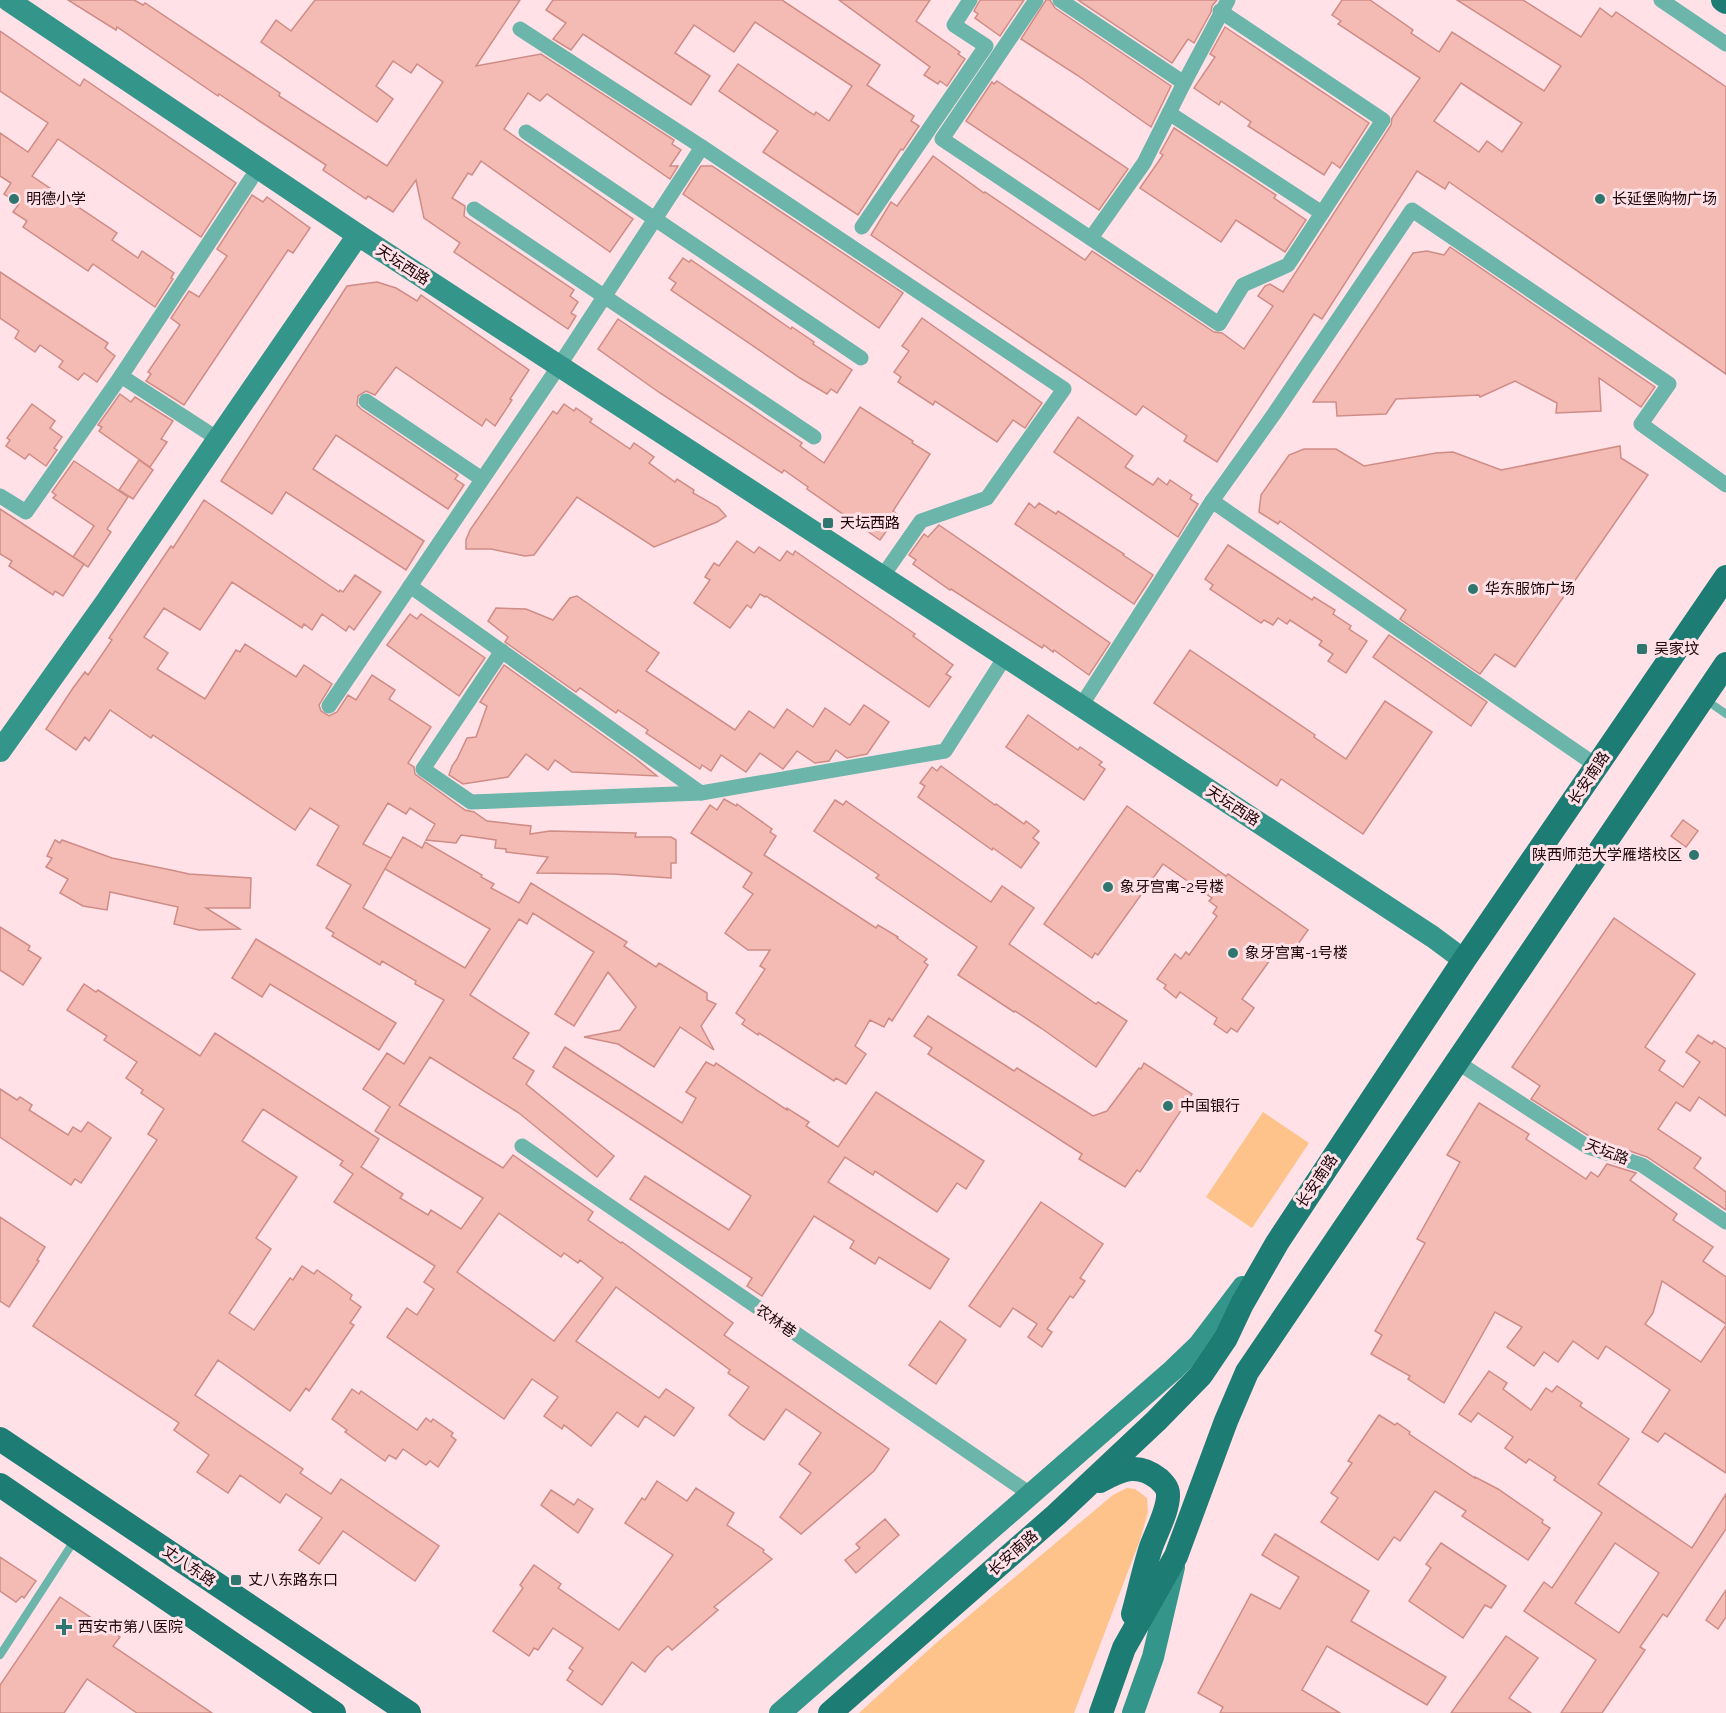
<svg xmlns="http://www.w3.org/2000/svg" width="1726" height="1713" viewBox="0 0 1726 1713" font-family="Raleway,'Noto Sans SC',sans-serif">
<rect width="100%" height="100%" fill="#ffe1e7"/>
<g fill="#fdc38a">
<polygon points="1263,1112 1309,1143 1252,1228 1206,1197"/>
<polygon points="1127,1488 1135,1489 1147,1498 1148,1512 1140,1540 1074,1713 859,1713 935,1644 1113,1495"/>
</g>
<g fill="#f4bbb5" stroke="#cf8c86" stroke-width="1.5" fill-rule="evenodd">
<polygon points="68,0 134,0 143,5 145,3 280,93 279,96 387,166 443,82 417,64 411,73 393,61 376,86 393,99 377,122 261,42 276,20 291,31 315,0 520,0 476,66 541,54 674,140 672,144 681,150 670,166 678,166 670,179 547,94 540,101 528,93 504,129 633,219 610,252 481,161 472,175 468,173 452,198 465,206 464,216 574,290 570,296 578,302 571,313 576,316 568,329 454,252 460,243 424,218 416,180 393,212 368,196 366,199 323,170 326,165 261,122 219,94 218,96 117,27 116,30"/>
<polygon points="553,0 782,0 880,65 867,85 914,116 911,121 919,126 903,150 901,149 858,215 763,152 778,131 719,91 738,64 814,115 816,112 829,121 852,86 755,22 734,52 694,25 675,53 710,76 691,105 583,34 571,50 553,39 566,23 546,10"/>
<polygon points="839,0 930,0 916,21 960,52 958,54 965,59 947,86 940,81 938,84 924,75 930,67"/>
<polygon points="980,0 1024,0 1000,36 975,18 978,14 974,11"/>
<polygon points="1046,0 1050,0 1055,8 1171,86 1151,127 1077,75 1021,39"/>
<polygon points="1078,0 1217,0 1212,6 1211,12 1194,43 1188,39 1172,63"/>
<path d="M1342 0H1370L1413 30 1411 33 1439 52 1452 32 1544 91 1561 66 1457 0H1523L1581 37 1600 8 1612 17 1616 12 1726 87V374L1449 182 1445 189 1417 171 1322 319 1314 314 1217 462 1184 441 1187 436 1143 406 1136 415 871 235 891 202 897 206 933 156 984 193 985 192 1085 260 1092 251 1214 332 1222 333 1244 349 1273 306 1258 296 1265 286 1270 284 1283 292 1391 125 1392 118 1420 78 1338 24 1341 21 1332 15ZM1461 83 1522 123 1502 152 1487 141 1479 152 1434 121Z"/>
<polygon points="1225,27 1369,123 1340,168 1332,162 1324,175 1248,126 1251,122 1221,101 1219,105 1194,88 1215,57 1210,54"/>
<polygon points="0,31 80,86 84,79 236,183 201,237 58,139 32,176 117,233 112,240 138,258 142,251 174,273 171,278 173,279 155,307 93,264 88,271 23,227 27,221 13,212 19,204 4,194 11,183 0,176 0,133 28,152 48,123 0,91"/>
<polygon points="997,81 1128,169 1099,210 966,121 992,82 994,84"/>
<polygon points="1174,128 1276,195 1274,198 1306,220 1285,252 1236,220 1221,242 1140,188 1163,155 1160,153"/>
<polygon points="701,166 712,166 903,293 879,328 683,194"/>
<polygon points="252,195 263,202 267,197 310,228 293,253 288,250 184,405 146,381 151,374 148,372 180,325 171,318 189,291 199,297 227,256 217,249"/>
<polygon points="1450,247 1655,387 1641,407 1599,378 1601,411 1556,413 1557,403 1515,381 1480,397 1479,395 1396,399 1386,414 1337,416 1336,402 1313,402 1413,253 1427,251 1444,255"/>
<polygon points="683,258 689,262 691,260 791,329 792,327 814,342 813,344 852,370 837,393 831,389 827,394 800,378 671,290 676,283 669,278"/>
<polygon points="0,272 108,343 105,348 115,356 97,382 84,373 78,380 59,367 63,361 40,345 35,352 15,338 19,331 0,318"/>
<polygon points="377,282 396,288 417,301 421,295 529,370 510,399 512,400 495,426 486,419 482,426 396,367 375,395 366,391 358,396 357,405 361,409 458,475 455,479 464,485 448,509 336,435 313,469 424,541 406,570 286,492 272,514 221,481 347,286"/>
<polygon points="922,318 1042,403 1025,428 1013,420 997,442 935,401 933,405 898,382 901,377 894,372 909,351 902,346"/>
<polygon points="618,319 802,443 800,446 824,463 860,407 913,441 912,443 930,454 893,511 898,515 880,540 807,489 808,487 784,470 782,473 660,393 598,349"/>
<polygon points="120,394 131,402 135,397 173,421 161,439 167,442 150,467 99,431 102,427 98,425"/>
<polygon points="32,404 55,421 50,428 62,437 54,448 57,450 46,466 29,454 25,459 6,446 10,440 7,438"/>
<polygon points="564,404 574,411 576,408 592,419 590,422 630,449 634,443 654,457 649,463 675,482 677,479 694,490 693,493 718,507 726,516 717,522 654,547 577,497 534,555 525,556 491,549 466,549 466,540 470,530 553,411 557,414"/>
<polygon points="1078,417 1133,456 1125,467 1153,485 1158,478 1167,485 1170,480 1192,495 1190,499 1198,504 1178,537 1054,452"/>
<polygon points="1620,446 1621,458 1648,475 1515,667 1495,654 1480,674 1400,619 1406,610 1280,521 1278,524 1259,512 1261,495 1289,455 1304,449 1336,449 1364,466 1436,453 1453,452 1501,470"/>
<polygon points="139,460 153,470 133,499 119,490"/>
<polygon points="74,461 128,497 107,529 111,532 88,567 73,557 94,526 53,498 56,495 52,492"/>
<path d="M204 500 339 592 340 590 343 592 355 575 381 592 354 630 349 626 346 631 322 614 312 630 304 624 302 628 232 582 200 630 164 608 144 637 168 653 157 669 205 699 236 650 240 652 245 644 296 677 304 665 332 684 319 705 321 711 329 716 337 712 348 695 356 700 372 675 395 690 389 699 431 727 408 763 414 767 415 774 465 810 474 812 487 821 531 826 530 834 550 831 636 833 635 837H671L676 840V863H671V878L613 874 537 873 548 857 506 852V849L495 848 496 840 461 835 456 843 426 840 435 824 410 808 406 814 388 803 363 844 391 858 363 908 465 968 490 929 385 869 403 837 422 848 425 842 482 875 481 877 494 884 491 888 519 903 531 883 627 942 624 946 656 967 659 963 707 993V1000L716 1004 701 1026 714 1050 680 1027 654 1067 618 1044 584 1037 620 1030 636 1007 608 972 574 1026 555 1014 594 952 533 913 527 924 519 919 470 995 529 1033 513 1058 534 1071 526 1084 614 1156 597 1177 519 1113 430 1057 399 1105 503 1168 513 1155 593 1212 588 1220 621 1243 622 1242 733 1323 724 1335 889 1449 874 1471 801 1534 780 1517 811 1473 799 1464 821 1433 786 1409 764 1440 740 1424 729 1415 749 1387 728 1373 730 1370 616 1287 576 1341 659 1398 666 1389 694 1408 674 1436 645 1416 638 1427 617 1412 591 1446 564 1425 562 1429 544 1416 558 1397 532 1379 504 1419 387 1337 407 1308 417 1315 434 1289 424 1282 435 1266 334 1202 353 1174 340 1165 343 1161 263 1109 242 1141 297 1177 256 1238 271 1249 229 1313 254 1330 290 1278 293 1280 302 1266 314 1274 317 1270 333 1281 352 1295 350 1299 361 1307 350 1323 354 1325 309 1391 306 1388 290 1411 218 1360 195 1395 303 1469 300 1473 331 1494 341 1479 439 1546 415 1581 343 1531 319 1564 299 1550 322 1518 286 1494 280 1503 240 1475 228 1493 197 1472 209 1455 174 1430 179 1423 33 1326 157 1140 148 1134 164 1109 141 1093 143 1090 126 1078 137 1062 104 1040 107 1036 67 1010 84 984 96 992 98 990 200 1056 215 1033 379 1139 361 1167 403 1194 400 1198 428 1215 431 1210 461 1229 483 1198 375 1131 390 1107 363 1089 387 1053 404 1064 444 1000 415 984 416 981 382 961 380 965 332 936 334 933 326 928 351 885 317 865 339 826 310 808 295 830 153 735 151 738 110 710 89 741 85 737 76 750 46 729 73 688 85 672 88 675 112 640 109 638 171 546 173 548ZM499 1213 561 1257 564 1253 578 1263 580 1260 603 1278 554 1341 457 1272Z"/>
<polygon points="1029,503 1035,508 1039,503 1056,514 1058,511 1124,554 1123,555 1153,575 1134,604 1015,524"/>
<polygon points="0,509 84,564 63,596 55,591 53,595 9,566 12,561 0,554"/>
<polygon points="939,525 1110,643 1089,675 1054,650 1053,652 1044,645 1042,648 951,589 950,590 913,564 916,560 909,555 924,534 928,537"/>
<polygon points="737,541 754,553 759,547 780,561 787,551 793,555 795,551 915,634 913,636 953,665 946,674 951,677 929,707 766,596 765,597 760,594 751,608 747,605 730,628 694,603 710,580 705,577 714,563 719,566"/>
<polygon points="1228,545 1312,600 1314,597 1335,610 1333,614 1351,626 1349,629 1367,641 1346,673 1328,661 1333,654 1319,645 1322,641 1290,620 1287,624 1278,618 1273,625 1264,620 1261,623 1210,589 1213,585 1205,579"/>
<polygon points="577,596 659,653 646,671 735,730 749,711 774,728 787,709 813,727 825,708 850,725 864,705 889,722 867,754 847,758 836,750 829,761 815,763 797,751 783,769 760,753 746,772 721,755 711,771 702,765 700,769 646,733 648,730 618,710 616,713 580,688 576,692 505,642 508,637 488,621 496,608 526,609 553,620 570,598"/>
<polygon points="410,614 417,619 421,614 485,658 459,696 387,645"/>
<polygon points="1389,635 1487,702 1471,726 1373,657"/>
<polygon points="1190,650 1315,735 1314,737 1346,759 1385,701 1432,732 1363,834 1281,779 1277,786 1154,703"/>
<polygon points="504,665 636,759 657,776 572,772 555,760 548,770 526,754 508,777 463,784 449,775 452,766 457,759 467,738 476,737 487,706 480,702"/>
<polygon points="1028,715 1078,750 1080,747 1102,762 1099,765 1105,769 1084,800 1006,747"/>
<polygon points="941,766 995,805 996,804 1024,824 1026,821 1039,831 1033,838 1039,843 1021,868 993,848 992,850 918,797 925,786 920,783 932,767 937,771"/>
<polygon points="724,799 736,806 737,804 772,829 770,832 776,836 764,855 876,928 878,925 898,937 897,938 927,959 924,962 928,965 892,1021 889,1018 884,1027 870,1020 855,1046 866,1054 846,1084 836,1078 834,1081 759,1033 758,1035 742,1024 745,1020 736,1013 765,969 760,966 770,950 748,950 725,933 753,894 743,887 752,873 691,833 710,805 717,810"/>
<polygon points="835,800 843,805 846,801 991,902 1002,886 1034,908 1009,944 1096,1004 1098,1002 1127,1021 1096,1067 1041,1028 1015,1011 1014,1012 958,975 977,947 876,878 879,875 814,831"/>
<polygon points="1127,806 1226,876 1228,874 1308,930 1291,954 1280,946 1242,999 1254,1008 1237,1032 1231,1028 1227,1033 1214,1024 1217,1018 1180,992 1176,998 1164,988 1166,985 1157,979 1175,954 1181,959 1186,952 1189,955 1217,916 1213,913 1217,907 1209,901 1212,898 1163,864 1098,955 1095,953 1092,958 1044,924"/>
<polygon points="1683,820 1698,831 1686,847 1671,836"/>
<polygon points="55,840 60,843 62,840 112,858 171,870 189,874 251,878 250,908 206,908 240,929 199,930 174,924 178,907 110,892 107,910 83,906 60,893 68,879 46,867 52,858 47,856"/>
<polygon points="1614,918 1695,974 1645,1047 1665,1061 1659,1070 1683,1087 1700,1062 1686,1052 1698,1035 1712,1044 1714,1041 1726,1049 1726,1116 1699,1097 1690,1111 1676,1102 1658,1129 1701,1158 1694,1168 1726,1192 1726,1210 1647,1157 1592,1138 1531,1099 1540,1086 1512,1067"/>
<polygon points="0,927 30,946 28,950 41,958 23,985 0,970"/>
<polygon points="256,939 396,1023 379,1050 270,984 262,997 232,978"/>
<polygon points="928,1016 1014,1071 1017,1068 1093,1116 1107,1111 1139,1068 1141,1069 1144,1063 1192,1094 1140,1172 1137,1170 1125,1187 1079,1159 1082,1154 928,1054 932,1048 914,1036"/>
<polygon points="565,1047 682,1123 696,1098 686,1092 706,1062 714,1066 716,1063 787,1110 787,1108 809,1122 806,1126 838,1147 876,1092 984,1161 966,1189 957,1183 937,1212 875,1171 873,1175 845,1157 828,1182 949,1259 930,1289 879,1257 875,1264 850,1248 854,1241 814,1216 762,1296 747,1286 752,1278 630,1199 645,1176 729,1230 751,1196 553,1067"/>
<polygon points="0,1089 17,1100 20,1097 32,1105 29,1110 68,1135 73,1127 81,1132 88,1122 111,1138 81,1183 75,1179 71,1185 0,1137"/>
<polygon points="1479,1103 1529,1134 1526,1139 1586,1179 1591,1172 1598,1177 1607,1164 1636,1173 1630,1180 1677,1214 1673,1220 1713,1247 1703,1261 1726,1277 1726,1324 1662,1281 1653,1313 1645,1324 1701,1362 1726,1325 1726,1473 1665,1433 1658,1442 1642,1432 1670,1390 1606,1346 1598,1359 1573,1341 1558,1362 1544,1352 1534,1366 1507,1347 1522,1327 1495,1312 1444,1403 1408,1379 1410,1376 1371,1354 1382,1335 1375,1331 1425,1243 1417,1239 1460,1162 1447,1155"/>
<polygon points="1041,1202 1103,1244 1080,1278 1085,1281 1073,1298 1070,1296 1047,1329 1052,1332 1042,1347 1028,1337 1037,1324 1013,1308 1000,1327 969,1306"/>
<polygon points="0,1217 45,1247 37,1260 39,1261 9,1307 0,1301"/>
<polygon points="940,1321 966,1340 936,1384 909,1365"/>
<path d="M1489 1371 1507 1383 1503 1389 1531 1410 1546 1388 1552 1392 1557 1386 1582 1403 1580 1406 1629 1439 1598 1484 1692 1548 1726 1494V1529L1667 1617 1663 1614 1640 1647 1645 1650 1602 1713H1561L1596 1660 1524 1611 1544 1582 1552 1588 1602 1513 1554 1480 1556 1477 1529 1459 1526 1463 1505 1448 1513 1437 1478 1413 1471 1422 1459 1414ZM1615 1543 1659 1573 1619 1633 1575 1603Z"/>
<polygon points="352,1389 359,1394 361,1391 417,1430 426,1418 431,1422 433,1419 453,1433 451,1436 456,1440 438,1467 430,1461 426,1465 403,1449 396,1459 389,1455 385,1461 345,1432 347,1430 332,1419"/>
<polygon points="1379,1415 1395,1425 1397,1423 1410,1432 1409,1434 1475,1478 1475,1477 1498,1489 1543,1520 1542,1523 1550,1528 1528,1560 1462,1516 1466,1511 1435,1491 1400,1541 1394,1537 1378,1560 1321,1522 1338,1498 1331,1493 1352,1463 1348,1461"/>
<polygon points="657,1481 687,1501 696,1488 734,1513 727,1525 764,1550 763,1552 772,1559 714,1607 718,1610 672,1650 668,1646 656,1657 645,1672 632,1662 602,1705 567,1680 573,1671 569,1668 583,1648 553,1628 538,1650 534,1648 529,1656 493,1631 523,1588 520,1585 534,1565 561,1584 558,1588 619,1630 673,1555 625,1523 642,1498 645,1500"/>
<polygon points="551,1490 574,1505 578,1499 593,1509 578,1533 541,1505"/>
<polygon points="885,1519 899,1535 856,1573 845,1560 860,1548 856,1544"/>
<polygon points="1275,1534 1369,1591 1351,1621 1446,1677 1427,1705 1327,1646 1302,1690 1340,1713 1220,1713 1223,1707 1198,1693 1251,1594 1280,1609 1299,1577 1262,1555"/>
<polygon points="1441,1543 1506,1586 1491,1608 1485,1605 1463,1638 1409,1601 1431,1568 1426,1564"/>
<polygon points="0,1557 36,1581 24,1598 22,1596 16,1602 0,1591"/>
<polygon points="1726,1590 1726,1617 1718,1629 1706,1620"/>
<polygon points="60,1597 120,1637 113,1646 212,1713 137,1713 87,1679 64,1713 0,1713 0,1685"/>
<polygon points="1506,1636 1538,1658 1509,1698 1531,1713 1451,1713"/>
</g>
<g fill="none" stroke-linecap="round" stroke-linejoin="round">
<g stroke="#6bb5ab" stroke-width="8">
<polyline points="1706,700 1726,714"/>
<polyline points="0,1655 74,1541"/>
</g>
<g stroke="#6bb5ab" stroke-width="15">
<polyline points="1036,0 942,139 1219,324 1243,285 1288,265 1383,120 1220,11"/>
<polyline points="1060,0 1184,83 1228,0"/>
<polyline points="1661,0 1726,44"/>
<polyline points="520,29 702,147"/>
<polyline points="1169,113 1322,213"/>
<polyline points="526,132 861,358"/>
<polyline points="474,209 814,437"/>
<polyline points="862,227 986,46 954,25 970,0"/>
<polyline points="1091,238 1144,163 1184,83"/>
<polyline points="366,401 482,479"/>
<polyline points="218,439 121,376 251,179"/>
<polyline points="0,496 26,512 121,376"/>
<polyline points="1212,501 1597,766"/>
<polyline points="410,586 701,793 945,751 1005,657"/>
<polyline points="502,651 423,769 471,802 701,793"/>
<polyline points="329,706 559,366 702,147 1064,389 987,498 921,521 882,577"/>
<polyline points="1081,706 1212,501 1274,414 1412,210 1669,384 1641,424 1726,485"/>
<polyline points="1457,1062 1588,1147 1642,1165 1726,1222"/>
<polyline points="522,1146 1030,1494"/>
</g>
<g stroke="#34958b" stroke-width="22">
<polyline points="8,0 358,235 1081,706 1433,937 1464,960"/>
<polyline points="0,751 106,602 358,235"/>
<polyline points="780,1713 1173,1370 1199,1345 1243,1287"/>
<polyline points="1133,1713 1153,1657 1174,1567"/>
</g>
<g stroke="#1d7c73" stroke-width="24">
<polyline points="1723,0 1726,2"/>
<polyline points="0,1439 409,1713"/>
<path d="M1100 1481C1122 1469 1138 1462 1159 1479 1163 1483 1168 1488 1168 1494 1169 1509 1156 1533 1151 1547 1144 1569 1139 1592 1133 1614"/>
<polyline points="0,1485 334,1713"/>
<polyline points="830,1713 1056,1515 1156,1421 1201,1375 1226,1338 1242,1304 1277,1243 1464,960 1726,577"/>
<polyline points="1101,1713 1124,1648 1176,1556 1226,1421 1247,1372 1726,664"/>
</g>
</g>
<g fill="#2e766e" stroke="#ffe1e7" stroke-width="2">
<circle cx="14" cy="199" r="6"/>
<circle cx="1600" cy="199" r="6"/>
<rect x="822" y="517" width="12" height="12" rx="3"/>
<circle cx="1473" cy="589" r="6"/>
<rect x="1636" y="643" width="12" height="12" rx="3"/>
<circle cx="1694" cy="855" r="6"/>
<circle cx="1108" cy="887" r="6"/>
<circle cx="1233" cy="953" r="6"/>
<circle cx="1168" cy="1106" r="6"/>
<rect x="230" y="1574" width="12" height="12" rx="3"/>
<path d="M61 1618h6v6h6v6h-6v6h-6v-6h-6v-6h6z"/>
</g>
<g text-anchor="middle" dominant-baseline="central" stroke-width="6" stroke-linejoin="round" paint-order="stroke">
<g font-size="15" fill="#1b050a" stroke="#ffe1e7" text-anchor="start">
<text x="26" y="199">明德小学</text>
<text x="1612" y="199">长延堡购物广场</text>
<text x="840" y="523">天坛西路</text>
<text x="1485" y="589">华东服饰广场</text>
<text x="1654" y="649">吴家坟</text>
<text x="1682" y="855" text-anchor="end">陕西师范大学雁塔校区</text>
<text x="1120" y="887">象牙宫寓-2号楼</text>
<text x="1245" y="953">象牙宫寓-1号楼</text>
<text x="1180" y="1106">中国银行</text>
<text x="248" y="1580">丈八东路东口</text>
<text x="78" y="1627">西安市第八医院</text>
</g>
<g font-size="15" fill="#1b050a" stroke="#ffe1e7">
<text transform="translate(403 265) rotate(33)">天坛西路</text>
<text transform="translate(1589 778) rotate(-56)">长安南路</text>
<text transform="translate(1233 806) rotate(33)">天坛西路</text>
<text transform="translate(1607 1152) rotate(21)">天坛路</text>
<text transform="translate(1317 1181) rotate(-56)">长安南路</text>
<text transform="translate(776 1321) rotate(35)">农林巷</text>
<text transform="translate(1013 1553) rotate(-41)">长安南路</text>
<text transform="translate(189 1566) rotate(34)">丈八东路</text>
</g>
</g>
</svg>
